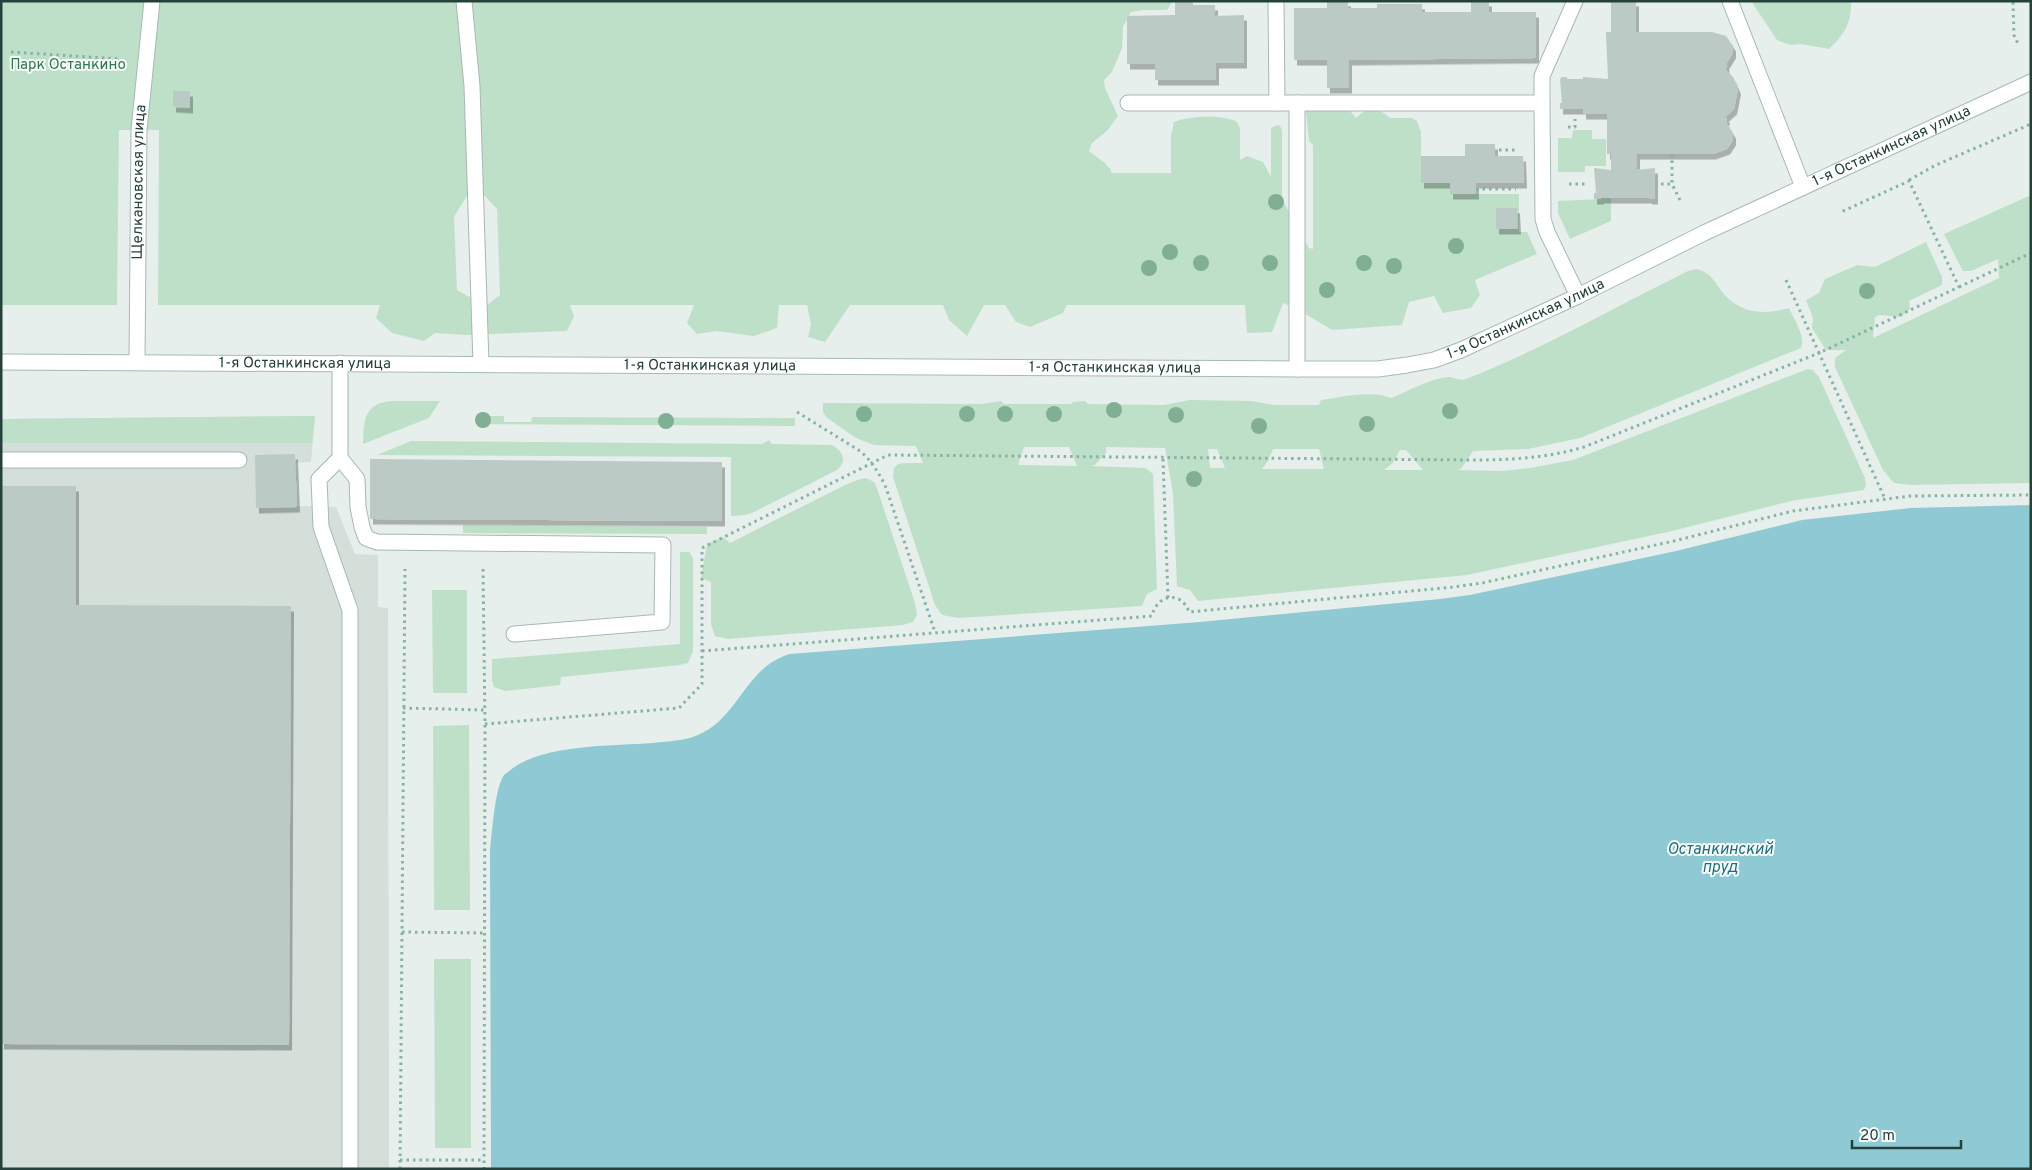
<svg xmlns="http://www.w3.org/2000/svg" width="2032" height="1170" viewBox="0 0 2032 1170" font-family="Overpass,sans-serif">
<defs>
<filter id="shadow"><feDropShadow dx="3" dy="5.5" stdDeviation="0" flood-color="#0004"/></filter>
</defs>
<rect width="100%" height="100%" fill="#e6efeb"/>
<polygon fill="#d4dfda" points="315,416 311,462 296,463 297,506 336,507 355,554 378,555 378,607 388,608 389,1169 1,1169 1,419"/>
<g fill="#bfe0c8" fill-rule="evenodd">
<path d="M1 1H1173L1167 10H1144L1131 12 1123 27 1122 48 1112 72 1104 80 1105 88 1118 116 1107 131 1092 143 1089 151 1105 163 1111 170V173H1171V136L1174 122C1187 116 1225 114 1237 122L1240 128V160L1247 156 1263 162 1271 177V128L1277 125 1280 126 1282 130V199L1309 248 1313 249V145L1309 141 1306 112 1316 102 1345 105 1356 118 1364 111 1377 108 1390 118H1412L1417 121 1421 132V183H1450V194H1519V232H1527L1537 254 1475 280 1480 295 1471 308 1443 313 1434 296 1409 302 1402 325 1332 330 1299 310 1283 303 1272 332 1247 333 1245 305H1067L1063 313 1030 327 1016 322 1005 305H984L967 336 949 320 943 305H850L825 342 808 337 811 324 807 305H779L777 328 754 336 716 331 697 334 687 323 694 305H570L574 316 567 331 465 335 435 333 424 341 392 333 376 318 380 305H158L159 130H119L117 305H1ZM485 196 497 209 500 295 486 306 457 290 454 217 466 197Z"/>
<path d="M1751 1H1851C1852 23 1844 35 1829 49L1801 44 1790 45 1777 40Z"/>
<polygon points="1573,130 1592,130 1592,139 1606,139 1606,166 1585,166 1585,172 1558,172 1558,138 1572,138"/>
<polygon points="2031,195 2031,483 1910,485 1894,483 1883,470 1835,367 1835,358 1846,350 1826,350 1812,328 1813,318 1806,300 1819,293 1825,279 1857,265 1875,267 1926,242 1942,277 1942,285 1909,301 1910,309 1901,317 1879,315 1875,317 1873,338 1999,278 1998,259 1971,271 1963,271 1944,234"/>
<polygon points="1601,198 1611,198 1611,221 1570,239 1558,213 1558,201 1601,199"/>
<path d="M1696 269C1711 272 1715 283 1724 294 1741 314 1765 315 1789 308 1794 319 1806 337 1801 348L1580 438 1528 449 1473 451 1461 469 1458 470 1501 471 1530 468 1573 460 1808 369 1813 370 1819 377 1865 478 1866 485 1864 490 1791 501 1672 531 1467 575 1198 601 1190 590 1177 586 1173 493 1165 448 1106 447V453L1095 465 1091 466 1146 468 1153 474 1157 589 1147 594 1142 606 959 618 942 615 935 605 893 477 894 468 898 464 905 463H923L916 446 874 445 856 438 826 417 823 412V403L981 404 1001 401 1004 404H1071L1073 402 1085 401 1088 404 1164 405 1190 400 1251 401 1274 405H1319L1321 400C1343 397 1370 390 1391 398 1409 391 1428 379 1448 377 1454 376 1459 382 1466 379 1542 349 1615 307 1688 271ZM1024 447H1069L1077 466 1018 465ZM1208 449H1217L1225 468H1210ZM1273 449H1319L1324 469H1262L1268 461ZM1400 450H1406L1423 470H1384L1393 463Z"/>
<path d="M391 401H440L429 418 363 444C364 421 363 404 391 401Z"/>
<polygon points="315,416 312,443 1,443 1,419"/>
<polygon points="478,416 504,416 504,422 531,422 532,417 795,418 795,426 479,424 475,420"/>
<path d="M769 440 772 444 832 445C843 451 848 461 837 470L754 512 745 515 731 516V457L377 455 411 441 762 444Z"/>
<polygon points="866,478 874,482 877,488 915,603 917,615 913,622 903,625 728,639 715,636 711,624 711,582 701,578 707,544 723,537 730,543 845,485 860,479"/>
<polygon points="463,525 707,527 707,534 463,533"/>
<polygon points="680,552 689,552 693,558 693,651 688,663 680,665 561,677 560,685 505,691 494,687 492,680 492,659 680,644"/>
<polygon points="432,590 467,590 467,693 433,693"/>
<polygon points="469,725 470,910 434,910 433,726"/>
<polygon points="434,959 471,959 471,1148 435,1148"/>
</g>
<path fill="#8ec9d4" d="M2031 505V1169H491L490 850C492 833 495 787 504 775 506 773 511 770 513 768 547 744 612 746 653 743 668 741 685 741 698 735 739 718 745 667 790 654L1200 622 1440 599 1470 595 1676 551 1802 520 1911 508Z"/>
<g fill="#bbcac4" filter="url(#shadow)">
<polygon points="1175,1 1193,1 1193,5 1215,5 1215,16 1244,15 1244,63 1216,63 1216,80 1155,80 1155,64 1127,64 1127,16 1175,15"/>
<polygon points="1327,1 1348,1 1348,8 1377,8 1377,4 1422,4 1422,12 1471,12 1471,1 1489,1 1489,12 1536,12 1536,58 1349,60 1349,88 1327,88 1327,60 1294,60 1294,8 1327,8"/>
<polygon points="1611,1 1636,1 1636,32 1712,32 1726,36 1733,46 1733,53 1726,64 1727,69 1725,69 1733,77 1738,89 1734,109 1725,117 1727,117 1726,122 1733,133 1733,140 1727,149 1713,154 1637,154 1637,170 1655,168 1655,199 1649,199 1649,198 1601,198 1601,199 1594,199 1594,193 1596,193 1594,168 1611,170 1611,154 1607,154 1607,114 1583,114 1583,109 1560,109 1560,103 1562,103 1560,79 1562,77 1567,77 1567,79 1583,79 1583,77 1608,79 1606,32 1611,32"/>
<polygon points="173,91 190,91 190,108 173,107"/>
<polygon points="1465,144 1495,144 1495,156 1523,156 1524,183 1476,183 1476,194 1450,194 1450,183 1421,183 1421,156 1465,156"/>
<polygon points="1496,208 1517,208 1518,229 1496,229"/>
<polygon points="295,454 297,507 256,508 255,455"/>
<polygon points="370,459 722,462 722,521 370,519"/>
<polygon points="1,486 76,486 76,605 291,606 289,1045 1,1044"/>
</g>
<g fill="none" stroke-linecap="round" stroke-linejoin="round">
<defs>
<g id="lane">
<polyline points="464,1 472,86 481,364"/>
<polyline points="1276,1 1277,103"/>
<polyline points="1730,1 1803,187"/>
<polyline points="1128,103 1542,103 1542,76 1575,1"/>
<polyline points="1297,103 1297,369"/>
<polyline points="1542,103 1543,219 1547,232 1578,296"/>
<path id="s1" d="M137 362 139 130 152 1"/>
<polyline points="340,363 340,458 319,479 321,527 350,610 350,1169"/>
<polyline points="340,458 357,479 358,507 362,527 366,538 377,542 663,545 662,622 514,634"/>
<polyline points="1,460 239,460"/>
</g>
<g id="secondary">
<path id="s2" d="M1 362 1297 369H1378L1407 365 1434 360 1461 350 1578 296 1704 233 2031 82"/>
</g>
</defs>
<use href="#lane" stroke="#a8b8b2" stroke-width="17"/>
<use href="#secondary" stroke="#a4bbb3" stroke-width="17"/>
<g stroke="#86b3a5" stroke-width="3" stroke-dasharray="2.5 4" stroke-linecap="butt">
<polyline points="2013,2 2014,35 2018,44"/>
<polyline points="11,52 120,59"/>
<polyline points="1568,127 1575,127 1575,119"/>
<polyline points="1499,150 1515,150"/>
<polyline points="1672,154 1672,184 1680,200"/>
<polyline points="1909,180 1936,165 2031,124"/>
<polyline points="1569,184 1588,184"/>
<polyline points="1661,184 1672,184"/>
<polyline points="1476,189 1516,189"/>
<polyline points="1786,280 1819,353 1959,287 1909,181 1841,212"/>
<polyline points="1959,287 2031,253"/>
<path d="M797 412 860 451C871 460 878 472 885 485L935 632"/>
<polyline points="1163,459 1168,598"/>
<polyline points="483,569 485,724 484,1169"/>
<path d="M702 651 1152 616C1157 594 1181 590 1189 612L1454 587 1482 583 1674 541 1793 511 1910 496 2031 495"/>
<polyline points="403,708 485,710"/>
<path d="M485 724 679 708 702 684V548L888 455 1473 460C1511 460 1547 458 1584 447L1819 353 1885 499"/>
<polyline points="402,932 485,933"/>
<polyline points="400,1160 484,1160"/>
<polyline points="400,1169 405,569"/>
</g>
<use href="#lane" stroke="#fff" stroke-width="15"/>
<use href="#secondary" stroke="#fff" stroke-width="15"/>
</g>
<g fill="#80af93">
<circle cx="1276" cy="202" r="8"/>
<circle cx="1456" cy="246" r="8"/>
<circle cx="1170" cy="252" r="8"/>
<circle cx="1201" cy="263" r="8"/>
<circle cx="1270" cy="263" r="8"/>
<circle cx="1364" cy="263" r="8"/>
<circle cx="1394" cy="266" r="8"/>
<circle cx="1149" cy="268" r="8"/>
<circle cx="1327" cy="290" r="8"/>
<circle cx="1867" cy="291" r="8"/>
<circle cx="1114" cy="410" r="8"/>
<circle cx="1450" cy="411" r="8"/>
<circle cx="864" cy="414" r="8"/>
<circle cx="967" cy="414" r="8"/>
<circle cx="1005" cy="414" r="8"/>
<circle cx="1054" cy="414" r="8"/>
<circle cx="1176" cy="415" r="8"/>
<circle cx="483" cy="420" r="8"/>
<circle cx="666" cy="421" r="8"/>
<circle cx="1367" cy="424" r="8"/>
<circle cx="1259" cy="426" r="8"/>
<circle cx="1194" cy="479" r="8"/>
</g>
<g text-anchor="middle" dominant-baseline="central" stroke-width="4" stroke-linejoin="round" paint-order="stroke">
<g font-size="15" fill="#2d7a4b" stroke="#f7fbf9">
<text x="68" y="65">Парк Останкино</text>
</g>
<g font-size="15" fill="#24423a" stroke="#f7fbf9">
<text stroke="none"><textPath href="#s2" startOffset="1939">1-я Останкинская улица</textPath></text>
<text stroke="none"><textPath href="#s1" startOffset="180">Щелкановская улица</textPath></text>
<text stroke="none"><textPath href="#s2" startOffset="1534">1-я Останкинская улица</textPath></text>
<text stroke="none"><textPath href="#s2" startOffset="304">1-я Останкинская улица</textPath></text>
<text stroke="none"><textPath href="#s2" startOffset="709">1-я Останкинская улица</textPath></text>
<text stroke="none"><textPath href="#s2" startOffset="1114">1-я Останкинская улица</textPath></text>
</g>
<g font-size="16" font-style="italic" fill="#1c6f80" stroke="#f7fbf9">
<text x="1720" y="850">Останкинский<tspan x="1720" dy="18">пруд</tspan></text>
</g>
</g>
<rect width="2032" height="1170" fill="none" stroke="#24423a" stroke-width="5"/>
<path d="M1852 1140v8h109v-8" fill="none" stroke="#24423a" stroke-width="2.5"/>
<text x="1860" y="1140" font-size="15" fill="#24423a" stroke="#f7fbf9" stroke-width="4" paint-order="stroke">20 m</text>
</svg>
